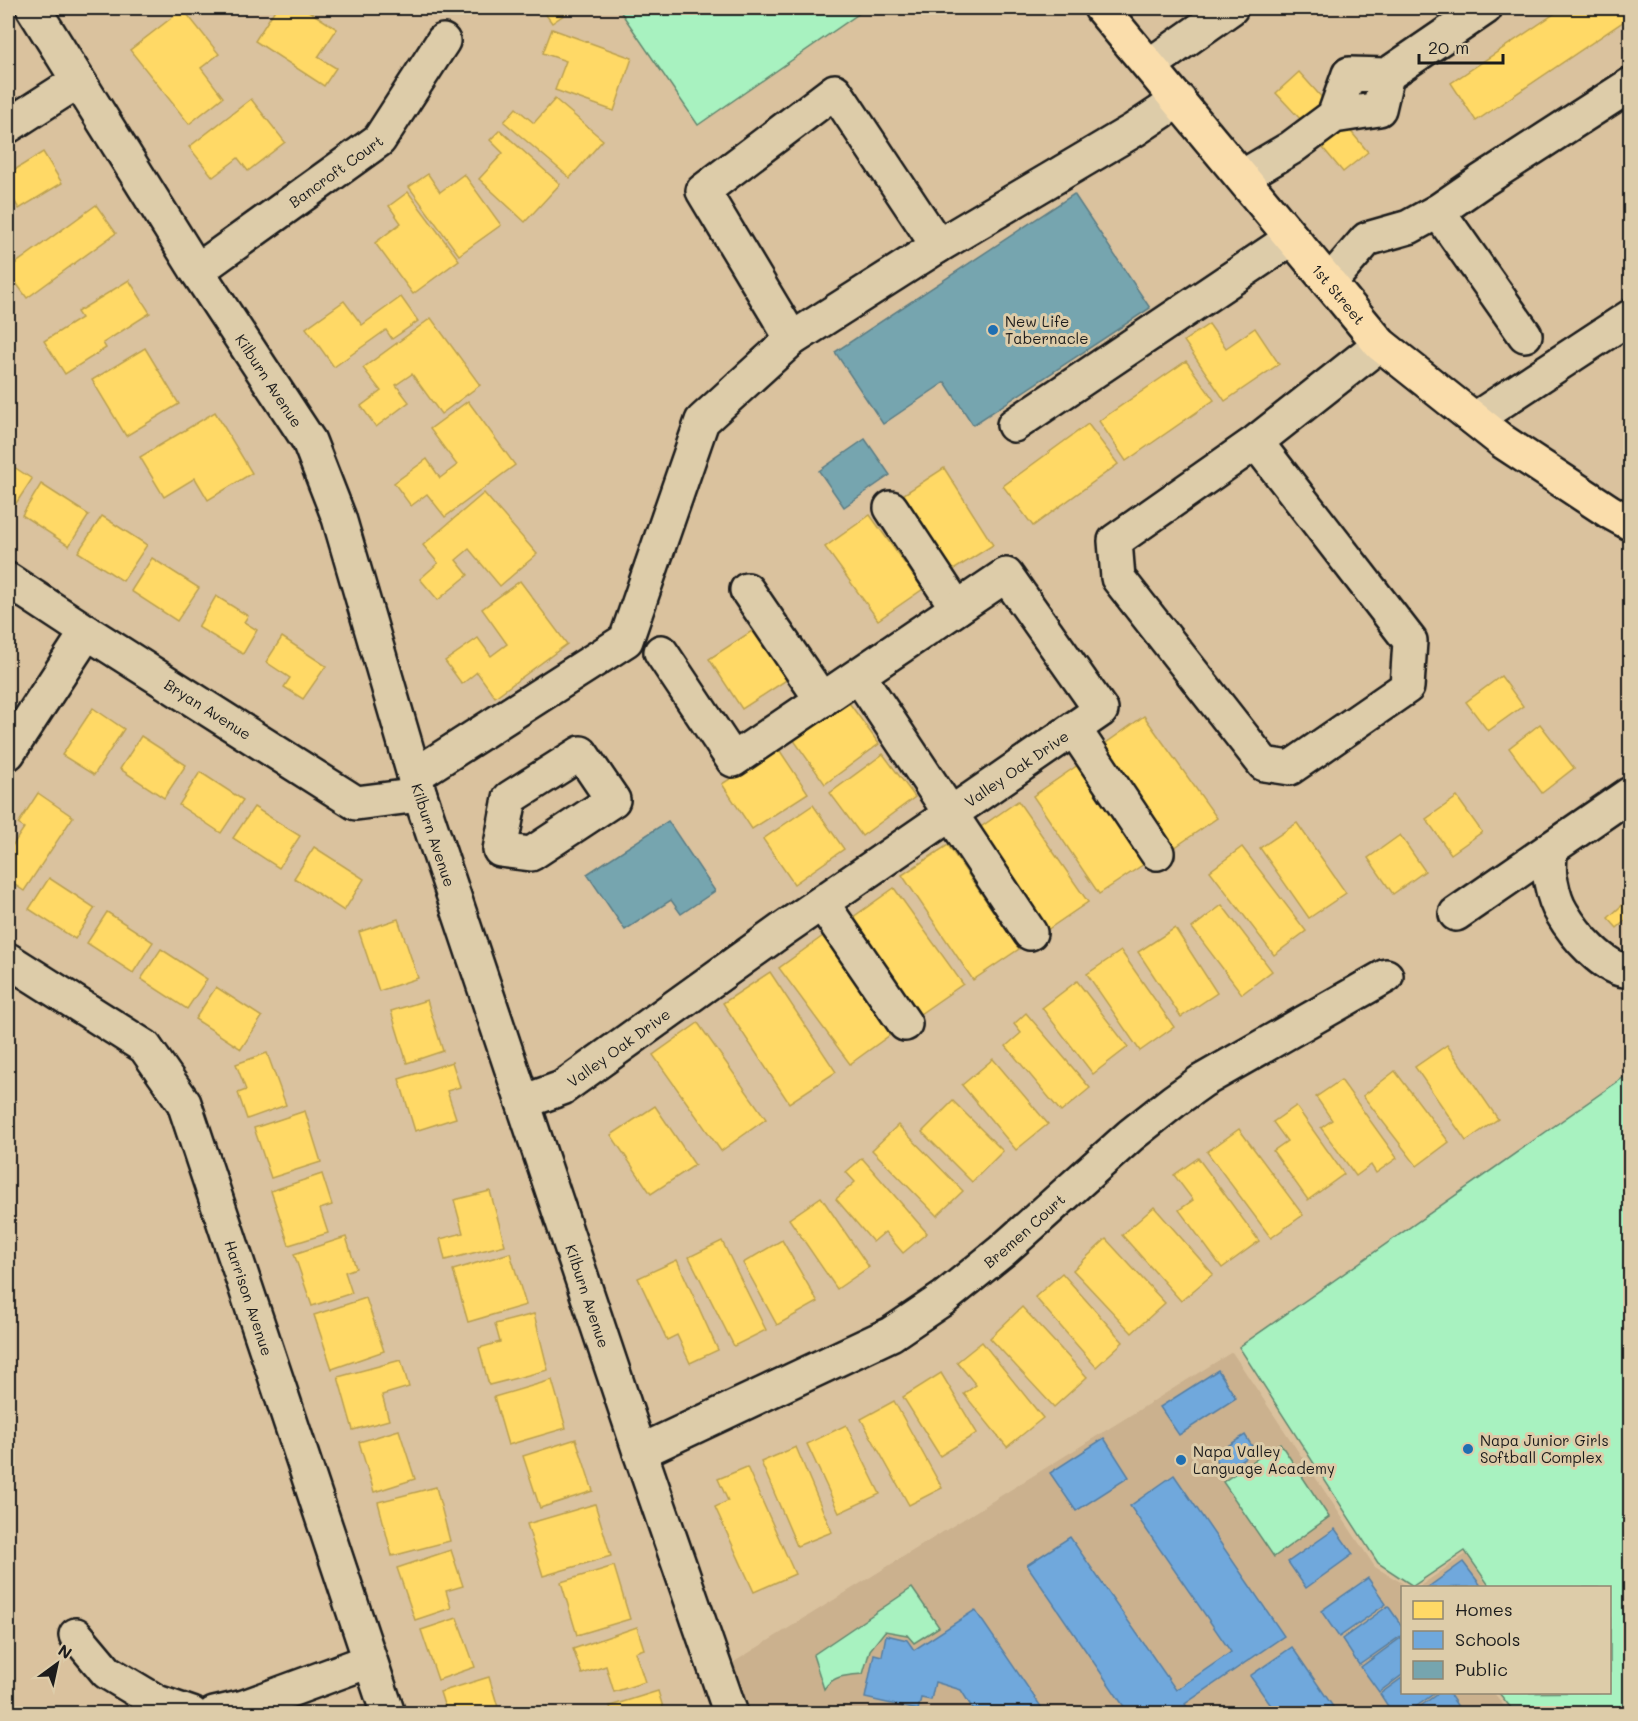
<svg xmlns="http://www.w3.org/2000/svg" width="1638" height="1721" viewBox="0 0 1638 1721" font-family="Mali,sans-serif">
<rect width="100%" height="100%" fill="#dac29e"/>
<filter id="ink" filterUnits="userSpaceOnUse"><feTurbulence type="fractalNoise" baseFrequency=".0167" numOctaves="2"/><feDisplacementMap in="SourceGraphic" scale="12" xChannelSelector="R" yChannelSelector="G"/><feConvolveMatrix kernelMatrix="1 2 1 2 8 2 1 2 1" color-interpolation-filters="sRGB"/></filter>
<g filter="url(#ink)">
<g fill="#cbb18e">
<polygon points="1232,1352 1375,1567 1409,1587 1402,1588 1402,1692 1494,1693 1510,1713 731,1713 718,1672"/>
<polygon points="1466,1554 1488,1587 1417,1588"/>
</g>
<g fill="#a8f2c0" stroke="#62876e" stroke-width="1.5">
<polygon points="618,8 867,8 698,125"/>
<polygon points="1630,1073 1630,1713 1515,1713 1499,1693 1610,1692 1610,1588 1490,1587 1465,1551 1413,1586 1378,1563 1239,1347"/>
<polygon points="1280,1443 1329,1517 1274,1557 1223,1482"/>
<path d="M912 1588 939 1627 914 1643 907 1635 885 1631 870 1650 863 1674C848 1675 833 1675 824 1689L813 1655Z"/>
</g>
<g fill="#ffd966" stroke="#bba050" stroke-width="1.5">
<polygon points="276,8 304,8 337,29 318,57 336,68 324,86 255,41"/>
<polygon points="541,8 574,8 552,23"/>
<polygon points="1563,8 1630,8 1630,17 1476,121 1451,83"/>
<polygon points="183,9 219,54 201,68 223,97 189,124 130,50"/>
<polygon points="552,29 632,58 614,111 555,90 566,61 543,53"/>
<polygon points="1299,72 1325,101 1303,122 1276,93"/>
<polygon points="251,99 285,142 248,171 238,158 213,177 189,147"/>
<polygon points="555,99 603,140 570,178 504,122 516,108 534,123"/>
<polygon points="1343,122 1368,152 1343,172 1318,142"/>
<polygon points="500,130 560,184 525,222 479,179 503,153 490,140"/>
<polygon points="43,152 62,183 19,209 8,190 8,174"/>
<polygon points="428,174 440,192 464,174 501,225 459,255 409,187"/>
<polygon points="408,192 459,260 413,294 375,243 401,223 389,206"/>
<polygon points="96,205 116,233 27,298 8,272 8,269"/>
<polygon points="129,280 150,313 103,343 106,348 65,374 44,341 81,318 77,312"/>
<polygon points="401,297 418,321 392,339 386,330 334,367 306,328 344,301 362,325"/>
<polygon points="431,318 480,385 441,414 412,374 396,385 409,402 376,427 361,406 381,391 363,368"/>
<polygon points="1209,324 1226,348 1255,328 1279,364 1225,401 1184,341"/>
<polygon points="145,348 179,404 126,436 92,380"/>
<polygon points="1186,361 1214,400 1126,461 1099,421"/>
<polygon points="468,401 515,465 445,517 427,494 411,506 394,483 427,459 440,478 457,465 430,429"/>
<polygon points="215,412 252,473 208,500 195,478 164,497 140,457"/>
<polygon points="1088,424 1118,464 1033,526 1003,486"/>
<polygon points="8,463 32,479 11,511 8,508"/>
<polygon points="944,468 993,545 947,574 898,498"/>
<polygon points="41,484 89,515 69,546 22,515"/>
<polygon points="484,493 537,554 500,586 469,549 456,560 468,575 438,600 420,579 438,563 423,545"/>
<polygon points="870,515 923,589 878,620 825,547"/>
<polygon points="102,516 147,545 123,581 78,552"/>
<polygon points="152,558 199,588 177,621 131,591"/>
<polygon points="520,581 567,644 495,697 477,672 462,684 445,661 478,638 491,656 507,644 482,609"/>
<polygon points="216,596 248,616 244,622 257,630 243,654 198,627"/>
<polygon points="755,629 788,679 742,709 709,659"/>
<polygon points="282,637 326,666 303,699 284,687 290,678 266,662"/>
<polygon points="1501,676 1523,706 1488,731 1466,702"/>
<polygon points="847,700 879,744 825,784 793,739"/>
<polygon points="93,708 124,729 94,775 62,755"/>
<polygon points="1144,716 1217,818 1171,850 1099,748"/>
<polygon points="1540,724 1574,768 1542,793 1509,748"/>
<polygon points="141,736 186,765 164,798 120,769"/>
<polygon points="778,748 808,793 752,829 722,784"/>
<polygon points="883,754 915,797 862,836 830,793"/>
<polygon points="1078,765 1144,864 1099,894 1033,796"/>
<polygon points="200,772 243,800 221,833 179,805"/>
<polygon points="38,793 73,817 24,891 8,880 8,847 10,849 24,828 18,824"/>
<polygon points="1457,797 1482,832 1451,854 1426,819"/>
<polygon points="1018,801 1088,902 1044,932 975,831"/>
<polygon points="813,805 844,849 794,884 763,839"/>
<polygon points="254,807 300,836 279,868 233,838"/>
<polygon points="1297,823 1346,893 1309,918 1260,848"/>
<polygon points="1400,835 1425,871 1393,894 1368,858"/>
<polygon points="948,845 1019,949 973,980 902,875"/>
<polygon points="314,847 364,879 344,911 294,878"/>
<polygon points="1242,847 1306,931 1274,955 1210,871"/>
<polygon points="49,878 95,908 75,939 29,909"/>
<polygon points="894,888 963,984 917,1016 849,920"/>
<polygon points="1630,898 1630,921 1628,918 1617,928 1608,918"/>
<polygon points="1222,905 1272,971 1242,994 1192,928"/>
<polygon points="107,912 153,942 133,973 87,943"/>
<polygon points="398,919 418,978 379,991 359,932"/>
<polygon points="1175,928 1217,993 1181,1017 1138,952"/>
<polygon points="823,936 894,1032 850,1064 779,968"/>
<polygon points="161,949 207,979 187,1009 141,979"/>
<polygon points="1121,951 1174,1027 1140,1051 1087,974"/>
<polygon points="770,972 836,1072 789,1103 723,1003"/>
<polygon points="1077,981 1128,1047 1093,1074 1042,1008"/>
<polygon points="216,987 262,1017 241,1049 195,1019"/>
<polygon points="427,1000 443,1051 407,1063 391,1011"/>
<polygon points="1026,1013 1090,1088 1061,1112 1006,1046 1021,1033 1014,1024"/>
<polygon points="698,1023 766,1119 721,1151 653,1055"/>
<polygon points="1447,1045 1498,1119 1466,1141 1415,1067"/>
<polygon points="267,1053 286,1105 247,1119 238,1093 246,1090 236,1064"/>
<polygon points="993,1059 1048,1124 1016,1150 962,1085"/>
<polygon points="452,1062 460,1087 447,1091 456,1118 415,1131 399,1079"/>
<polygon points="1395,1071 1449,1142 1417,1166 1363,1096"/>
<polygon points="1341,1080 1397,1158 1376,1173 1371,1165 1356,1176 1321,1128 1332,1120 1316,1097"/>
<polygon points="953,1101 1003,1151 972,1182 922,1132"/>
<polygon points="655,1106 695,1165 651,1194 611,1135"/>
<polygon points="1296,1106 1344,1174 1308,1200 1273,1151 1287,1141 1273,1122"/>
<polygon points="305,1111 321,1162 271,1178 254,1128"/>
<polygon points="898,1125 963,1191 937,1216 872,1150"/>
<polygon points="1239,1129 1303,1215 1271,1238 1207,1152"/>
<polygon points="862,1158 927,1233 903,1253 885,1232 873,1242 836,1199 855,1182 846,1172"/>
<polygon points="1198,1158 1259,1241 1222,1268 1179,1210 1193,1200 1174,1175"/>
<polygon points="322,1174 332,1205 320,1209 328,1233 289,1245 271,1191"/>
<polygon points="490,1191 505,1245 445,1260 440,1239 463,1233 454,1200"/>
<polygon points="821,1197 869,1267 837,1289 789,1219"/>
<polygon points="1154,1207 1213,1274 1181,1301 1122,1235"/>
<polygon points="346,1237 356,1268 345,1272 352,1293 312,1306 294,1254"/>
<polygon points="1106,1239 1165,1303 1132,1333 1073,1270"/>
<polygon points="782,1240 818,1302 777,1325 743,1263"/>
<polygon points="722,1241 766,1330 734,1346 689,1257"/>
<polygon points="510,1253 526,1305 468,1322 453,1270"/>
<polygon points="677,1260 718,1350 690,1363 677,1335 667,1340 638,1278"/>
<polygon points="1062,1273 1123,1342 1096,1367 1035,1297"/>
<polygon points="366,1298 384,1351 332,1369 314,1315"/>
<polygon points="1022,1307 1087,1377 1054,1407 990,1338"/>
<polygon points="534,1314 548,1370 489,1385 479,1348 500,1342 495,1324"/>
<polygon points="982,1342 1043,1418 1007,1447 964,1394 976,1385 957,1362"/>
<polygon points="401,1360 409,1387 382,1395 389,1420 353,1430 338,1377"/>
<polygon points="941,1373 977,1433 940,1456 903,1397"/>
<polygon points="552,1380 566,1428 508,1445 494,1397"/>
<polygon points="894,1401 942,1488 909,1505 861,1419"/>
<polygon points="846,1425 880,1494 839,1513 807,1444"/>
<polygon points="399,1430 415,1479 374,1492 359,1442"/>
<polygon points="576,1439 593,1491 540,1508 523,1456"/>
<polygon points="796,1447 832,1532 797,1546 761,1462"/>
<polygon points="747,1467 795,1574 754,1592 715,1507 728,1501 718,1479"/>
<polygon points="436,1487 450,1541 392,1556 378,1502"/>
<polygon points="595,1504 611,1556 543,1576 527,1524"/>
<polygon points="451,1550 463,1586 446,1591 451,1608 415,1620 397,1568"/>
<polygon points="614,1566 630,1619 577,1635 561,1582"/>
<polygon points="457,1618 475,1667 438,1680 421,1630"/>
<polygon points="637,1627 644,1649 635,1652 645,1682 614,1692 606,1666 582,1674 573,1649"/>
<polygon points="489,1677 500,1714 447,1714 440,1692"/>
<polygon points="658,1691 665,1714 612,1714 610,1706"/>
</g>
<g fill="#6fa8dc" stroke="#567ea2" stroke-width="1.5">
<polygon points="1218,1370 1236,1398 1179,1435 1160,1407"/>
<polygon points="1245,1435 1255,1451 1223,1472 1213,1455"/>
<polygon points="1104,1438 1129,1477 1076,1511 1050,1473"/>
<polygon points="1174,1475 1284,1636 1185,1704 1192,1714 1129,1714 1027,1565 1070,1537 1176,1690 1231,1652 1130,1506"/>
<polygon points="1335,1529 1353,1554 1306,1588 1288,1562"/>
<polygon points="1463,1562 1482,1587 1427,1588"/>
<polygon points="1368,1578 1386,1604 1339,1637 1321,1611"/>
<polygon points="1388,1606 1402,1626 1402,1635 1359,1665 1342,1639"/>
<polygon points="975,1610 1046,1714 976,1714 961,1690 935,1682 931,1700 921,1698 918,1710 865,1698 874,1654 882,1656 886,1635 907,1640 914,1650"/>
<polygon points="1402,1637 1402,1675 1379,1692 1361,1667"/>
<polygon points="1292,1647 1338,1714 1277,1714 1250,1676"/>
<polygon points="1402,1678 1402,1692 1436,1692 1406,1714 1393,1714 1380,1694"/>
<polygon points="1440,1692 1448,1692 1463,1714 1410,1714"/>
</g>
<g fill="#76a5af" stroke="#5b7c83" stroke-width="1.5">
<polygon points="1074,194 1150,308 973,425 945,382 883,424 835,352"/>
<polygon points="865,439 890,475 844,507 819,471"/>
<polygon points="668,821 715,891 681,914 671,900 625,930 587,874"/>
</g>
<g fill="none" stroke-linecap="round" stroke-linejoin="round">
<defs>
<g id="minor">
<path id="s1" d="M33 8 197 271 309 441 339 518 420 795 640 1452 731 1714"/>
<polyline points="1150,65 1231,8"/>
<polyline points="1387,75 1485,8"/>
<polyline points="8,126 78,81"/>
<polyline points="1242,177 1291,148 1334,116 1379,109 1387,75 1349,74 1334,116"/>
<polyline points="1438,211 1525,335"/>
<path id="s2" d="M197 271 379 140 443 41"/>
<polyline points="1329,283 1367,239 1409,227 1438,211 1480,182 1630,85"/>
<polyline points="792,339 703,191 835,91 938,246"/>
<polyline points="1475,419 1630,317"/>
<polyline points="1014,425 1292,238"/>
<polyline points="1256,442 1410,641 1407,687 1290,768 1264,764 1118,578 1115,541 1256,442 1380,344"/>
<polyline points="891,508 957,608"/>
<path id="s3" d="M8 580 87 632 356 803 420 795"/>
<polyline points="747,590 822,700"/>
<polyline points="859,676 1030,933"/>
<polyline points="1074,729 1157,853"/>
<polyline points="8,753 87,632"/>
<polygon points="581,753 613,800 531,854 500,850 510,798"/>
<polyline points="414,776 626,640 702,421 792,339 938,246 1134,130 1179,100"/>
<path d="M1550 849C1550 860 1548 872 1551 882 1553 892 1556 904 1562 913 1573 932 1606 973 1630 970"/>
<polyline points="822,903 905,1024"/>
<polyline points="1456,914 1630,794"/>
<path id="s4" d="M8 960 145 1047 184 1103 388 1714"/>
<path id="s5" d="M523 1102 562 1088 782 930 1101 710 1006 575 733 760 661 652"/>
<path id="s6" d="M640 1452 891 1334 944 1298 1002 1251 1131 1135 1174 1101 1202 1081 1386 976"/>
<polyline points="76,1635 107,1672 157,1702 192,1714"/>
<polyline points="214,1714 244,1707 369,1661"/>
</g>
<g id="major">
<path id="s7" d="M1101 8 1380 344 1502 441 1610 512 1630 523"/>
</g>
</defs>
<use href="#minor" stroke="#1c1c1c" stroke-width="38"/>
<use href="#major" stroke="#1c1c1c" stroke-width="38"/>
<use href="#minor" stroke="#ddcca9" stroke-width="33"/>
<use href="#major" stroke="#faddab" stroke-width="33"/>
</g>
</g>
<g fill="#1f6fb2" stroke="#ddcca9" stroke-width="2">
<circle cx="993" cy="330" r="6"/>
<circle cx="1468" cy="1449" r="6"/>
<circle cx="1181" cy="1460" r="6"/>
</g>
<g text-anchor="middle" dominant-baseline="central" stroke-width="6" stroke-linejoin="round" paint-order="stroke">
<g font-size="15" fill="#1c1c1c" stroke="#ddcca9">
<text stroke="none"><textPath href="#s2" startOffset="171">Bancroft Court</textPath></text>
<text stroke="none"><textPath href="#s7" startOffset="372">1st Street</textPath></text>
<text stroke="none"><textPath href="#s1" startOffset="441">Kilburn Avenue</textPath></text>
<text stroke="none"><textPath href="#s3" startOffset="238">Bryan Avenue</textPath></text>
<text stroke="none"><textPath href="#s5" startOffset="597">Valley Oak Drive</textPath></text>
<text stroke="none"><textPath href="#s1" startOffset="927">Kilburn Avenue</textPath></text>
<text stroke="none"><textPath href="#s5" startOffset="111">Valley Oak Drive</textPath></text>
<text stroke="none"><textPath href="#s6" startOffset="446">Bremen Court</textPath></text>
<text stroke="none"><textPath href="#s1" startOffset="1413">Kilburn Avenue</textPath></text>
<text stroke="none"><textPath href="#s4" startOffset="436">Harrison Avenue</textPath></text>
</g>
<g font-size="15" fill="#1c1c1c" stroke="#ddcca9" text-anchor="start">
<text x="1005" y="321">New Life<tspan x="1005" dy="17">Tabernacle</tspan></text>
<text x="1480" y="1440">Napa Junior Girls<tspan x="1480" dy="17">Softball Complex</tspan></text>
<text x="1193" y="1451">Napa Valley<tspan x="1193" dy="17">Language Academy</tspan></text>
</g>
</g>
<rect width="1638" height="1721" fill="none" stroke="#ddcca9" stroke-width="30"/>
<rect x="15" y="15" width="1608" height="1691" fill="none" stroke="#1c1c1c" stroke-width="2" filter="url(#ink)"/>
<rect x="1401" y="1586" width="210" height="108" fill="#ddcca9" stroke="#908671" stroke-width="1.5"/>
<rect x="1413" y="1601" width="30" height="18" fill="#ffd966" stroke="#908671" stroke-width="1.5"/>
<text x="1455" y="1616" font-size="18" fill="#1c1c1c">Homes</text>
<rect x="1413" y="1631" width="30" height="18" fill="#6fa8dc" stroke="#908671" stroke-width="1.5"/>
<text x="1455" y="1646" font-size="18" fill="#1c1c1c">Schools</text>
<rect x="1413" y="1661" width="30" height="18" fill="#76a5af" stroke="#908671" stroke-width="1.5"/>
<text x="1455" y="1676" font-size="18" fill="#1c1c1c">Public</text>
<g transform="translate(57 1664) rotate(33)" stroke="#ddcca9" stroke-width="4.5" paint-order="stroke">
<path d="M0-4.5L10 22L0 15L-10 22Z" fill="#1c1c1c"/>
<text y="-9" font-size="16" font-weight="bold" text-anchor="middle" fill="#1c1c1c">N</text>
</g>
<path d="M1419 54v9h84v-9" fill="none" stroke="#1c1c1c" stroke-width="3"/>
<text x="1428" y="54" font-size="18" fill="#1c1c1c" stroke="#ddcca9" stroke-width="4.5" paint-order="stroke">20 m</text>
</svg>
